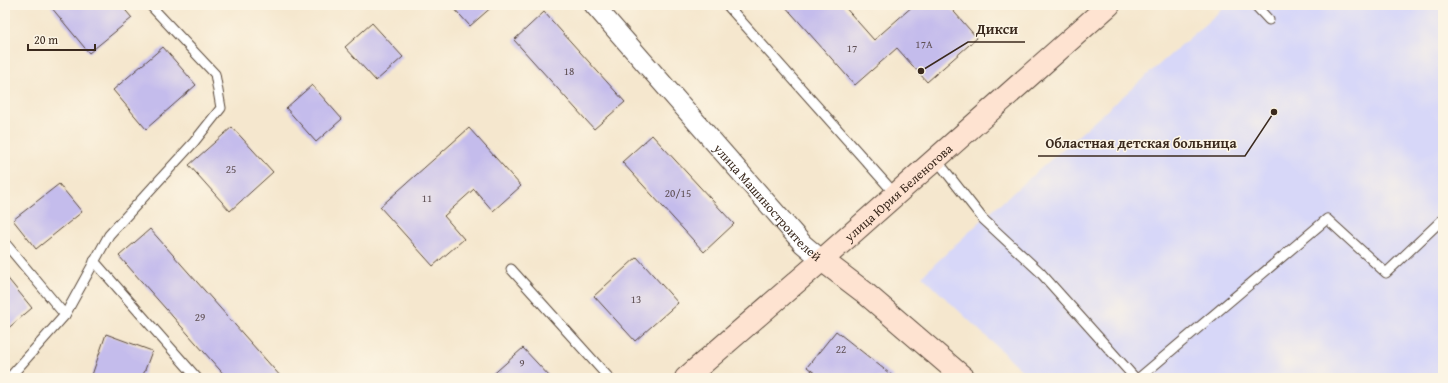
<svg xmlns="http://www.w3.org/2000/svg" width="1448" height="383" viewBox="0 0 1448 383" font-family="'Gentium Book Plus',serif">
<rect width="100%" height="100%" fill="#fcf5e5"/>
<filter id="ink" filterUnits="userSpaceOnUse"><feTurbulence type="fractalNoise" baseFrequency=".025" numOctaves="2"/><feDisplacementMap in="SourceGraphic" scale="8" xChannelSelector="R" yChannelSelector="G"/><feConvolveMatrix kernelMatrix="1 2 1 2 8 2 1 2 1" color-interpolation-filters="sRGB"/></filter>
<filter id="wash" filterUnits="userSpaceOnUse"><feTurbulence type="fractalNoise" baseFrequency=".012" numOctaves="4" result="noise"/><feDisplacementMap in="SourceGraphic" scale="16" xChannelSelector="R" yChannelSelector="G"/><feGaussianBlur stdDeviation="0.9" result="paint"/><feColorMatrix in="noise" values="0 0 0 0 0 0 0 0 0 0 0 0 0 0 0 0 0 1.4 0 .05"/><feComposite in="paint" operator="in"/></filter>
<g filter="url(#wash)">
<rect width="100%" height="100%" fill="#f5e7ce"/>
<polygon fill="#d7d7f8" points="1227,5 1443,5 1443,378 1030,378 922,276 983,219"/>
<g id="blocks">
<g fill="#c4bcec">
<polygon points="53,5 121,5 132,18 89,53 51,7"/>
<polygon points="451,5 494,5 470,26"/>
<polygon points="784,5 843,5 874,40 914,5 948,5 977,38 927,82 897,48 855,85"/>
<polygon points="544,12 625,102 594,129 514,40"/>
<polygon points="372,23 403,57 376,81 345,47"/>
<polygon points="163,47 196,85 146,129 113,90"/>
<polygon points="312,85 342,119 316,142 286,108"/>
<polygon points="232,127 273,172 230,211 189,165"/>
<polygon points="469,128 521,186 493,211 474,189 444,216 464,239 433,266 380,207"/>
<polygon points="652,135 734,224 704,252 622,162"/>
<polygon points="59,184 82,212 36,249 13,220"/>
<polygon points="150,229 282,378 227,378 119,256"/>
<polygon points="637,257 678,303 635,341 594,296"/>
<polygon points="5,275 32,308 5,331"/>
<polygon points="836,331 894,377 893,378 821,378 807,367"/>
<polygon points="106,334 152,351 142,378 91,378"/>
<polygon points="523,348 551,378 489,378"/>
</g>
</g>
</g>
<g filter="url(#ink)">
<use href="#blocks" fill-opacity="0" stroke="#574638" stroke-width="1"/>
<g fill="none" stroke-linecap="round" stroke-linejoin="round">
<defs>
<g id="lane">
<polyline points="727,5 896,195"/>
<polyline points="1255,5 1269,20"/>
<polyline points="936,159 983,219 1040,272 1135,378"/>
<polyline points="5,243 65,315"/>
<polyline points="94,261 197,378"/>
<polyline points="511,269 609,378"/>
<polyline points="9,378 65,315 109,235 194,142 221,108 215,74 150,5"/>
<polyline points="1139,378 1327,219 1386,273 1443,219"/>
</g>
<g id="street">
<path id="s1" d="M594 5 803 244 822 260"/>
</g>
<g id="secondary">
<polyline points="822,260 864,292 964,378"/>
<path id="s2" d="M686 378 822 260 1109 5"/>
</g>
</defs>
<use href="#lane" stroke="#574638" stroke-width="11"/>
<use href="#street" stroke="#574638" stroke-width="21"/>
<use href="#secondary" stroke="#574638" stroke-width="24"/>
<use href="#lane" stroke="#fff" stroke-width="9"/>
<use href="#street" stroke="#fff" stroke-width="19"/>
<use href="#secondary" stroke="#fee3d1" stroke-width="22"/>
</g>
</g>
<g text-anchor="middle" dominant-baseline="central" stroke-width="3" stroke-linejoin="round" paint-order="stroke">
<g font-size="11" fill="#5d4e52">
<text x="924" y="44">17А</text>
<text x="852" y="48">17</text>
<text x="569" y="71">18</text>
<text x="231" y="169">25</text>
<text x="678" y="193">20/15</text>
<text x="427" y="198">11</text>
<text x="636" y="299">13</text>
<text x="200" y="317">29</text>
<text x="841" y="349">22</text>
<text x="522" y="363">9</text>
</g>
<g font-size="13" fill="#3b2a1e" stroke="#fcf5e5">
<text stroke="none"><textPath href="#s2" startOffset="282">улица Юрия Беленогова</textPath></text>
<text stroke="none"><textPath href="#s1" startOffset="263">улица Машиностроителей</textPath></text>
</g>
</g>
<path fill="none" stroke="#3b2a1e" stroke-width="1.5" d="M921 71L968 42H1025M1274 112L1245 156H1038"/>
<g fill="#3b2a1e" stroke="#fcf5e5" stroke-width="1.5">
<circle cx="921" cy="71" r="4"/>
<circle cx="1274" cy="112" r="4"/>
</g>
<g font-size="14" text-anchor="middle" font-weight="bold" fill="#3b2a1e" stroke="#fcf5e5" stroke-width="3" stroke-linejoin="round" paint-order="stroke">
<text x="997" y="34">Дикси</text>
<text x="1141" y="148">Областная детская больница</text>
</g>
<rect width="1448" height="383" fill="none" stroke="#fcf5e5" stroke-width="20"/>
<path d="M28 44v6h67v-6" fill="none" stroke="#3b2a1e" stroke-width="2"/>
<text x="34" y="44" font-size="12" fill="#3b2a1e" stroke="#fcf5e5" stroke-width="3" paint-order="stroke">20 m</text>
</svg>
